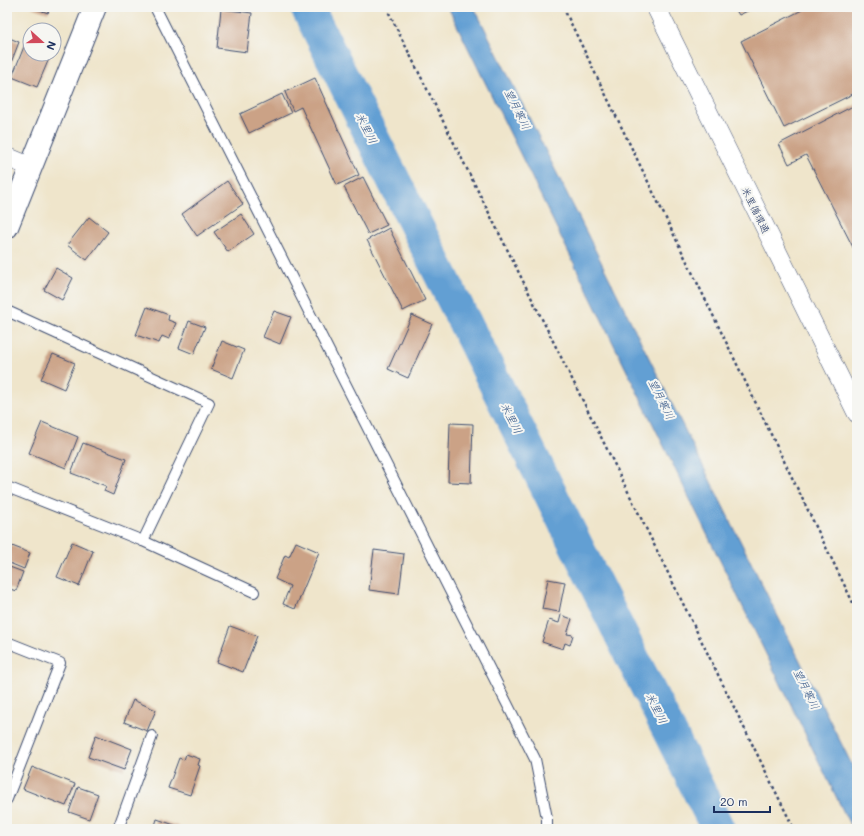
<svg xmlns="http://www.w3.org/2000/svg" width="864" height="836" viewBox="0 0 864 836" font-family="Mali,'Klee One',sans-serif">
<rect width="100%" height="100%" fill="#f6f6f2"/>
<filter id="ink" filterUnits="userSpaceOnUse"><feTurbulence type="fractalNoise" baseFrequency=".025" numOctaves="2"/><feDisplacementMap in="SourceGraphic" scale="8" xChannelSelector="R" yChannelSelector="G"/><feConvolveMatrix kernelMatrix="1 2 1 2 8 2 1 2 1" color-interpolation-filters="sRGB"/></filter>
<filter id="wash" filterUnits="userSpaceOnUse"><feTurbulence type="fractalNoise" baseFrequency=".012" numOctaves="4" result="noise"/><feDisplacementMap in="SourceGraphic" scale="16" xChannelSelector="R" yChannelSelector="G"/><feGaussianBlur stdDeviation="0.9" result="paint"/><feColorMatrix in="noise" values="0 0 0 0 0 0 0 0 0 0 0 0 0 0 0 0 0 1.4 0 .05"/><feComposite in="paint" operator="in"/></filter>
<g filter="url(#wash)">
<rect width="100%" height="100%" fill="#efe5cb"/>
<polygon fill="#629fd3" stroke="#3e6798" points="448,7 474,7 857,775 857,829 852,829"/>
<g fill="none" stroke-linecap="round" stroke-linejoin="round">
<polyline stroke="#629fd3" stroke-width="34" points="307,7 718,829"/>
</g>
<g id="blocks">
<g fill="#cba286">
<polygon points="31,7 50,7 48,13"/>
<polygon points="734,7 756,7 739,15"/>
<polygon points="800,7 857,7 857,92 784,128 741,41 802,10"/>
<polygon points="221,9 252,13 247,52 217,48"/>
<polygon points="7,37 19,42 9,68 7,67"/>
<polygon points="27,39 30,41 30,54 51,54 37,87 12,77"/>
<polygon points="315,78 359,175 337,185 301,107 293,111 285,92"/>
<polygon points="282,94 291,113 249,133 240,114"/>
<polygon points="857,104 857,255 806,155 789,164 779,144"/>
<polygon points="363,177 387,225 368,234 344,187"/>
<polygon points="227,181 243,204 197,236 182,214"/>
<polygon points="241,214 254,234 228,252 214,232"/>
<polygon points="89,217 108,232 87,260 67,245"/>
<polygon points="389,228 425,300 403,311 367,240"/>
<polygon points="56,268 73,278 62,300 44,290"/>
<polygon points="147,307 169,315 168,320 176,323 169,339 162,336 159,343 136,335"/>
<polygon points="274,311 291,317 280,344 263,337"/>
<polygon points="412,315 432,324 408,378 388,369"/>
<polygon points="189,321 205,327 194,354 179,348"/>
<polygon points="222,341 244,350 233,378 211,369"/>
<polygon points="53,354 75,363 64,389 41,379"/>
<polygon points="42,422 78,437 66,468 29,453"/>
<polygon points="450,423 473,424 471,483 448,482"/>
<polygon points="83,443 126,459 113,495 104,491 106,486 71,473"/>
<polygon points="72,542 93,551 79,586 57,577"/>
<polygon points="296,542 319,552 295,609 283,604 290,586 275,579 285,555 289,557"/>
<polygon points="7,544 30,553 24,569 7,562"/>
<polygon points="374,550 404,554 399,594 369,590"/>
<polygon points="7,566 23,572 16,591 7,588"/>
<polygon points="548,579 565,582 559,612 542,609"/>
<polygon points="561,615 572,619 567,634 573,635 570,645 565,643 563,649 542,642 549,620 559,623"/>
<polygon points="230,626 257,636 243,672 217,662"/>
<polygon points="133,700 156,710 147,731 124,722"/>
<polygon points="96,735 132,749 124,770 88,757"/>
<polygon points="186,754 200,759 198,765 200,766 190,795 168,788 179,758 184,760"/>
<polygon points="32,767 75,784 66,806 23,789"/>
<polygon points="78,787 98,794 89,819 69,812"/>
<polygon points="157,819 180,827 179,829 154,829"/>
</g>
</g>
</g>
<g filter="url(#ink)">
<use href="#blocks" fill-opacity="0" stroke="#3b4a6e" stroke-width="1"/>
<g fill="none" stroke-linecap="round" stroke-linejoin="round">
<defs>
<g id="service">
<polyline points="155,7 535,759 547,818 547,829"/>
<polyline points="7,311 209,403 143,541"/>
<polyline points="7,487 143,541 254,592"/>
<polyline points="7,642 60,663 7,799"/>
<polyline points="118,829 152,736"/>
</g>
<g id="minor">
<polyline points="656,7 857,413"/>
<polyline points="7,157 31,167"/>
</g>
<polyline id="tertiary" points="7,227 95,7"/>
</defs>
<use href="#service" stroke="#3b4a6e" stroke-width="12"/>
<use href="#minor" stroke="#3b4a6e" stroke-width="20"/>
<use href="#tertiary" stroke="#3b4a6e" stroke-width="24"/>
<g stroke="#3b4a6e" stroke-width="2.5" stroke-dasharray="3 3" stroke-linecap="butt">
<polyline points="386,7 605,445 794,829"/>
<polyline points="563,7 857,611"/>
</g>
<use href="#service" stroke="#fff" stroke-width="10"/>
<use href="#minor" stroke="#fff" stroke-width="19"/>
<use href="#tertiary" stroke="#fff" stroke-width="22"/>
</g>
</g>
<g text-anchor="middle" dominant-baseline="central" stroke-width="4" stroke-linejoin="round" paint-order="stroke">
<g font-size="10" fill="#1b2f5e" stroke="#f6f6f2">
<text transform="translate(756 210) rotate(64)">米里循環通</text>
</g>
<g font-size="11" font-style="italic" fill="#345687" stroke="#f6f6f2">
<text transform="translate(518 109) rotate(64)">望月寒川</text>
<text transform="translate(367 128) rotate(63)">米里川</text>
<text transform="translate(662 399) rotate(64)">望月寒川</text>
<text transform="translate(512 418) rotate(63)">米里川</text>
<text transform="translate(807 689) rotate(64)">望月寒川</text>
<text transform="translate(657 708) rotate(63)">米里川</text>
</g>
</g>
<rect width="864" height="836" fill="none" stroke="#f6f6f2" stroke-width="24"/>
<g transform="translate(42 42) rotate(111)"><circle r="19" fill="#f6f6f2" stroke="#9ea6b7"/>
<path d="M0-3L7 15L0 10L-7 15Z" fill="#d1495b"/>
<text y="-6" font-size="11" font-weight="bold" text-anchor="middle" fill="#1b2f5e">N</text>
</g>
<path d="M714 806v6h56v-6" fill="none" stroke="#1b2f5e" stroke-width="2"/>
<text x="720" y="806" font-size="12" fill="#1b2f5e" stroke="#f6f6f2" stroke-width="3" paint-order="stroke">20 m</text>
</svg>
